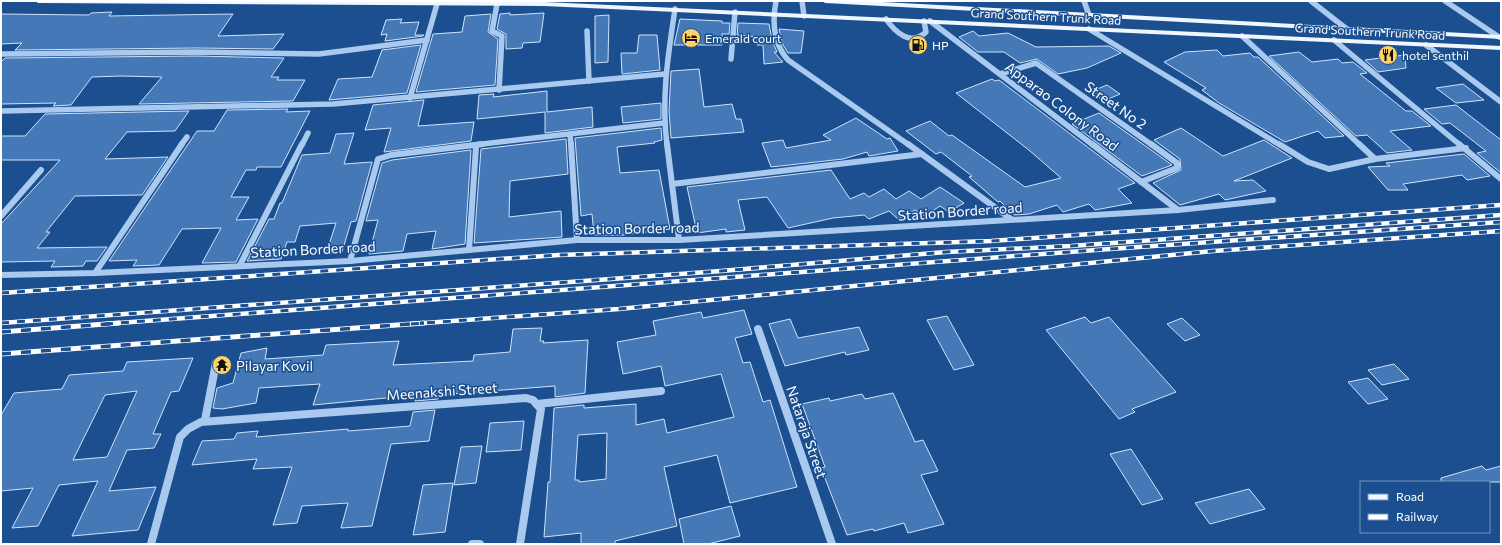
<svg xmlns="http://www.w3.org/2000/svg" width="1502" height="545" viewBox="0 0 1502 545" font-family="Commissioner,sans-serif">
<rect width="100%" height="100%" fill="#1b4f8f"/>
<g fill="#4478b7" stroke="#cfe3fa" fill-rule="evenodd">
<polygon points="112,12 109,16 233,14 218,36 284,34 273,49 196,48 15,50 22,43 1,44 1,14 89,15 91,13"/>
<polygon points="510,13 510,15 544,13 540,42 523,43 522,48 506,49 506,34 497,29 500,14"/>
<polygon points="491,14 488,32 498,39 495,85 416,92 433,34 462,32 465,16"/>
<polygon points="609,15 608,62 595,63 595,16"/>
<polygon points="402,19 400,23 419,22 415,35 424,35 423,36 385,41 387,34 381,35 386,20"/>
<polygon points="680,19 722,21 722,23 730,23 729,34 722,34 722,45 674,45"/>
<polygon points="738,23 769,24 772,40 777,52 774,52 783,62 764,64 763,45 757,45 757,37 737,35"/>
<polygon points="779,29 804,31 801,53 788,53 783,45"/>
<polygon points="973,31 979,36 1008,33 1036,47 1109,46 1121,53 1087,68 1058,74 1037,59 1020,63 1004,52 978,52 959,37"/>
<polygon points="639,35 657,35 660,70 622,74 621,53 637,53"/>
<polygon points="421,45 407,93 329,100 338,79 372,77 382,50"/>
<polygon points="1217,50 1223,56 1250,53 1254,57 1258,57 1344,136 1325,138 1318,131 1285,142 1219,103 1202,90 1206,88 1164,62 1185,52"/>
<polygon points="1299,52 1312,62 1338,59 1342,63 1353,62 1367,73 1360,74 1406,111 1412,111 1431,126 1390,131 1412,150 1387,153 1367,135 1356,136 1269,56"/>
<polygon points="1405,55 1406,68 1378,72 1365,60"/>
<polygon points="196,56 284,58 271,77 279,77 277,80 305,80 293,101 139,104 162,77 121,76 92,77 71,105 53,106 56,103 1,104 1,62 5,58"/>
<polygon points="699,69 704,107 732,104 736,119 741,119 744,132 671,138 669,111 671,71"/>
<polygon points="992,79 995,81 999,80 1135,183 1118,189 1132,203 1095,210 1089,204 1063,212 1057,205 1029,214 1014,215 1000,201 998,202 969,177 972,176 941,152 936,154 906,131 930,121 949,136 952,135 1025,187 1061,178 1030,151 956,93"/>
<polygon points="1463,84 1484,100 1456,103 1436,88"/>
<polygon points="1107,85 1120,94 1104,101 1090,92"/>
<polygon points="547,91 547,112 592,107 593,127 545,133 545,112 477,119 479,95 494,94 493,97"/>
<polygon points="424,100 418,126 474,122 471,141 384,152 391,128 365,130 373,105"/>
<polygon points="661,103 661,119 623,123 621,107"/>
<polygon points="1456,105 1501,140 1501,173 1477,153 1486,151 1450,123 1442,124 1424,109"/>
<polygon points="288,109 286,112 310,111 281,167 257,167 256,170 246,170 231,197 249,197 236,220 258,219 236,262 202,263 221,228 182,229 159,265 133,266 137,260 109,261 197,131 214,131 227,110"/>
<polygon points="189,111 175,131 127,132 105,159 168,157 142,195 75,196 46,232 50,232 37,248 107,247 97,261 86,261 83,266 51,267 55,261 1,262 1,224 60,160 1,160 1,136 25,136 45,114"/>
<polygon points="1099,113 1147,147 1172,165 1142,176 1072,124"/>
<polygon points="856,118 887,139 890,138 898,151 869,156 867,152 843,159 771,167 762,143 783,140 786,148 831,140 823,135"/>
<polygon points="661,128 662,140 654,142 655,143 617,147 620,173 659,170 670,229 623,235 594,235 592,214 581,216 575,138"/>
<polygon points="1181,128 1223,156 1264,140 1292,158 1234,181 1253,180 1266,191 1225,200 1219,194 1180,205 1153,183 1181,170 1180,159 1154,140"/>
<polygon points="354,133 344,164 372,162 356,221 351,222 342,252 326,254 336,223 300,226 295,242 287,242 281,259 247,261 269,219 274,219 280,203 282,203 302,155 330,153 336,134"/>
<polygon points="566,139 568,174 510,181 509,217 561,211 562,237 474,243 481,149"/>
<polygon points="471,150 465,244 432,249 436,231 407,234 403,251 369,254 378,220 366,221 382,163 392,160"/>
<polygon points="1464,154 1490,176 1467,180 1462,175 1403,184 1408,190 1388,190 1368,167 1390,166 1386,163"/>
<polygon points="831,170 850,199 864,193 869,197 884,189 896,199 909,191 921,199 940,187 964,203 949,212 940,206 925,216 915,210 898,219 889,211 869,219 864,215 833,218 788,228 767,197 738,200 745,230 726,232 726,229 697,233 687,187"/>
<path d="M744 310 752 334 735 338 743 363 750 362 763 402 770 400 797 487 730 503 717 455 664 467 677 526 615 541V544H581V533L544 537 548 482H550L554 408 584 405V408L636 404V425L664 419 667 433 734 417 721 374 665 386 661 366 623 374 617 342 656 335 653 321 701 312 703 318ZM607 433 606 479 579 482V480H575L578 435Z"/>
<polygon points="947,316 974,365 954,370 927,320"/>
<polygon points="1085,317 1091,323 1109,317 1176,392 1132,409 1135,412 1119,419 1046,330"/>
<polygon points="1182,318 1200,335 1185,341 1167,324"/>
<polygon points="790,319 798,338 859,327 869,350 846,355 845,352 785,366 769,324"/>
<polygon points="542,328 540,341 544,341 543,343 588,340 585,393 555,397 555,386 438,395 438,399 415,401 417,395 313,405 320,384 259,388 256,403 222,409 213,408 217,388 233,383 241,353 267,348 265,359 323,355 326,345 399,341 393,365 473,361 474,355 510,352 513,329"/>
<path d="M193 358 179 391 171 392 153 434H161L154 448 127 450 109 491 156 487 138 530 72 536 98 481 59 485 38 526 12 528 33 488 1 491V415L14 393 62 389 69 375 123 371 127 362ZM137 391 107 457 73 460 105 395Z"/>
<polygon points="1394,364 1409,379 1382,385 1368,370"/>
<polygon points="1368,378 1388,399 1368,404 1348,382"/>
<polygon points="893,393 915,442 923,440 938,471 921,475 944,524 908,533 904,523 874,531 873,529 847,535 821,468 825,467 802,404 829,398 830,401 862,394 865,399"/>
<polygon points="435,410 429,441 391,444 372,526 341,528 348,503 302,506 297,523 273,525 292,467 253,469 257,459 192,465 202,441 234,439 237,433 258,431 256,437 348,429 348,431 410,426 413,412"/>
<polygon points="524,421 521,450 486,452 490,423"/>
<polygon points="482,446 476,483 454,485 461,447"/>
<polygon points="1131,449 1163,499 1142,505 1110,454"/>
<polygon points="1482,466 1486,470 1501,466 1501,482 1441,482 1441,478"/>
<polygon points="453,483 445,532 413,535 423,485"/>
<polygon points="1249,489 1265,509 1210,524 1195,503"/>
<polygon points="731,506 740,536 708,544 684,544 679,519"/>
</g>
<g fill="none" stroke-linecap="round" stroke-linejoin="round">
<g stroke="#a9c9ee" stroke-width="5.5">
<path d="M776 1C772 22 773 43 788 60L909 145"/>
<polyline points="802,1 804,16"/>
<polyline points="1084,1 1089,15"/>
<polyline points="1311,1 1348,30"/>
<polyline points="1445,1 1499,37"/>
<polyline points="497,4 492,31 502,36 499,90"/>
<path d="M886 19C895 32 911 47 926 32L924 21"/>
<polyline points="930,21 1093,145"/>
<polyline points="1089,29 1280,145"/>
<polyline points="587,31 589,81"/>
<polyline points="1242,36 1360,145"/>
<polyline points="1334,40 1460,145"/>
<polyline points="1426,45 1501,102"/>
<polyline points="1,54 196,52 319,54 427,40"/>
<polyline points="731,59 735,12"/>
<polyline points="1000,74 1036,63 1152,145"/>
<polyline points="410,98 437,4"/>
<polyline points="1,111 333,104 665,74"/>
<polyline points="570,135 571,145"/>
<polyline points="181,145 187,137"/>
<polyline points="302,145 308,133"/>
<polyline points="474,145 664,123"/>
<path d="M667 145C661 99 668 55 675 9"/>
</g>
<g stroke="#a9c9ee" stroke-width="6">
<polyline points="571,144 577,240"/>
<polyline points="667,144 679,240"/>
<polyline points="908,144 1011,219"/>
<polyline points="1092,144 1178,210"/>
<polyline points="1279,144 1308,162 1329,169 1375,159 1466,148"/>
<polyline points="1359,144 1375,159"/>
<polyline points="1459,144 1501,179"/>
<polyline points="1141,182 1177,168 1177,163 1151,144"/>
<polyline points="672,184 922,154"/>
<polyline points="1,216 41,170"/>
<polyline points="469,250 476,147"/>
<polyline points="350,261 378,159 391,155 483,144"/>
<polyline points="240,265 302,144"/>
<polyline points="95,273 182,144"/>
<polyline points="1,275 95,273 350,261 577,240 679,240 1178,210 1273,200"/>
</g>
<g stroke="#a9c9ee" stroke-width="8">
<polyline points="758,329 832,544"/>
<polyline points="537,404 661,391"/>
<polyline points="205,420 216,363"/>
<polyline points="151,544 180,437 188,429 201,422 526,398 533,400 541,409 520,544"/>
<polyline points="472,544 480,544"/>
</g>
<g fill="#f0f6ff" fill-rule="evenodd">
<polygon points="35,1 544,2 1501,46 1501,50 544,6 38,3"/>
<polygon points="822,1 864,1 1501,35 1501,39 825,3"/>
</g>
<defs>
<g id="rail-far1">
<polyline points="1,293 559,255 991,241 1501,205"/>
<polyline points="1,323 721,271 946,252 1071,246 1501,215"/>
<polyline points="105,324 1096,250 1501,222"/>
<polyline points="411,324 619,309 1213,251 1501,231"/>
</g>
<g id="rail">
<polyline points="1,332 119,323"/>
<polyline points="1,354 424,323"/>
</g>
</defs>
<use href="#rail-far1" stroke="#fff" stroke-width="4.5"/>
<use href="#rail" stroke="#fff" stroke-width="5"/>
<use href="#rail-far1" stroke="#1b4f8f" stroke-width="3" stroke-dasharray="8" stroke-linecap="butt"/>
<use href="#rail" stroke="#1b4f8f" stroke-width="3.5" stroke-dasharray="10" stroke-linecap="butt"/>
</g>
<defs>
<symbol id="hotel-disc" viewBox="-11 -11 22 22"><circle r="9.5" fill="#ffd166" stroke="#1b4f8f"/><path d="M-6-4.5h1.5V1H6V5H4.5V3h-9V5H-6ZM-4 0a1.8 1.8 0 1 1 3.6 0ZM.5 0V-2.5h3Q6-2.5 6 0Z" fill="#111"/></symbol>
<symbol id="fuel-disc" viewBox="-11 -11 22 22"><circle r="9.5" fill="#ffd166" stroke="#1b4f8f"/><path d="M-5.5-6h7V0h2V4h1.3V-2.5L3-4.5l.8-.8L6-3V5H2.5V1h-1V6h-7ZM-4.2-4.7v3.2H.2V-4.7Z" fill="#111"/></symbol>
<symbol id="restaurant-disc" viewBox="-11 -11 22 22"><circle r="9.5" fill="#ffd166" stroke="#1b4f8f"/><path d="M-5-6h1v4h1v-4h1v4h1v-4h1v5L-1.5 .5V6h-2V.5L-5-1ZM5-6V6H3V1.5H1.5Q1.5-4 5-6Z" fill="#111"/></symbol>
<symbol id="temple-disc" viewBox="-11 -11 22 22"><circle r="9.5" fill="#ffd166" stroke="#1b4f8f"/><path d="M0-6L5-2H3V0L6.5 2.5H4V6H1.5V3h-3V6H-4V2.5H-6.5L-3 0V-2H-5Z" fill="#111"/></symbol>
</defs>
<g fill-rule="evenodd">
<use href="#hotel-disc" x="680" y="27" width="22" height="22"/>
<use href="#fuel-disc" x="907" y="34" width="22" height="22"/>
<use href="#restaurant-disc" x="1377" y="44" width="22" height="22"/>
<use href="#temple-disc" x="211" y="354" width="22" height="22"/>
</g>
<g text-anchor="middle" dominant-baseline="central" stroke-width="3" stroke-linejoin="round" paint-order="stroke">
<g font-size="12" fill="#fff" stroke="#1b4f8f">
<text transform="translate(1046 16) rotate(3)">Grand Southern Trunk Road</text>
<text transform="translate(1370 31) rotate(3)">Grand Southern Trunk Road</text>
</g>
<g font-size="12" fill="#fff" stroke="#1b4f8f" text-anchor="start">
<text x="705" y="38">Emerald court</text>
<text x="932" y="45">HP</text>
<text x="1402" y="55">hotel senthil</text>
</g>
<g font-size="14" fill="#fff" stroke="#1b4f8f">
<text transform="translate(1116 105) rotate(35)">Street No 2</text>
<text transform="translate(1062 106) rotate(37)">Apparao Colony Road</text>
<text transform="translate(960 211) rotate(-4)">Station Border road</text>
<text transform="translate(637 228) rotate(-1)">Station Border road</text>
<text transform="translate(313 249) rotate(-3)">Station Border road</text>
<text transform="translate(442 391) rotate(-4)">Meenakshi Street</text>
<text transform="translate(807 432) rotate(71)">Nataraja Street</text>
</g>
<g font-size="14" fill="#fff" stroke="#1b4f8f" text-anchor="start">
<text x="236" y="365">Pilayar Kovil</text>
</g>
</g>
<rect width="1502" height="545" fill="none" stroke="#ffffff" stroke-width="4"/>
<rect x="1360" y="481" width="130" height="52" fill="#1b4f8f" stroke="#7695bc"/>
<rect x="1368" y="494" width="20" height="6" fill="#f0f6ff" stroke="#7695bc"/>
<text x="1396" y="501" font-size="12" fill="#ffffff">Road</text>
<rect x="1368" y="514" width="20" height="6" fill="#ffffff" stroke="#7695bc"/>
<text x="1396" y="521" font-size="12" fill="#ffffff">Railway</text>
</svg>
